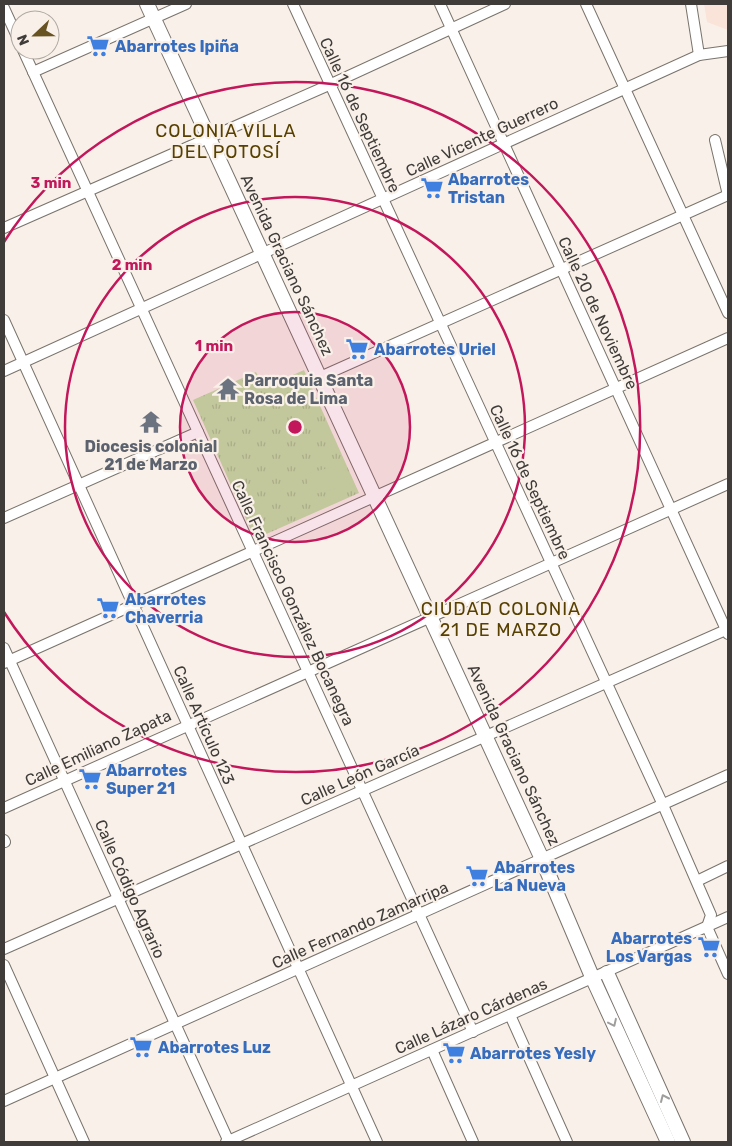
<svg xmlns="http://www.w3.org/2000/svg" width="732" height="1146" viewBox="0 0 732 1146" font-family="Rubik,sans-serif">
<defs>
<pattern id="grass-tufts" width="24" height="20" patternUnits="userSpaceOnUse" patternTransform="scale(1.25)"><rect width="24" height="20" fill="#c2e0a5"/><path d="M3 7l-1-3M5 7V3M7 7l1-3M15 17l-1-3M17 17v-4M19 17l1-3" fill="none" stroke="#a8c18f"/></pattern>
</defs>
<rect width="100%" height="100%" fill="#f9f1e9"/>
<polygon fill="#fae3d8" points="704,4 728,4 728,30 707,22"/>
<polygon fill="url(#grass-tufts)" points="304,370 359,493 255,539 193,400 256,372 264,388"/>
<polygon fill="#c2e0a5" points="344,464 350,485 311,495 305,474"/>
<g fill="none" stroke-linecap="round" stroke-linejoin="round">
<defs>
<g id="minor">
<polyline points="293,4 663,805 711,915 707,927 728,974"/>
<polyline points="440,4 728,634"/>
<polyline points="586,4 728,313"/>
<polyline points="691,4 699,55"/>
<polyline points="4,8 20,43"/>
<polyline points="23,50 473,1032"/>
<polyline points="33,72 186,4"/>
<polyline points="715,140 728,195"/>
<polyline points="4,228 329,85 505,4"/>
<polyline points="4,320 377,1142"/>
<polyline points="4,371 699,55 728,51"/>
<polyline points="320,377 728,195"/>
<polyline points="4,518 198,432"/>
<polyline points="4,648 229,1142"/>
<polyline points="4,663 728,338"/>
<polyline points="4,808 728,484"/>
<polyline points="4,840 5,842"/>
<polyline points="697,881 728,866"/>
<polyline points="4,949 728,629"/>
<polyline points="4,965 84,1142"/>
<polyline points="510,1015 567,1142"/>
<polyline points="432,1050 473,1142"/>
<polyline points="4,1101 728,775"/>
<polyline points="226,1142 728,917"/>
</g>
<g id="tertiary">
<polyline points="147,4 542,859 593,979 668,1142"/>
<polyline points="607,973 683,1142"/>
</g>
</defs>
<use href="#minor" stroke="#79736c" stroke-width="12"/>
<use href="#tertiary" stroke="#79736c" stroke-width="16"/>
<use href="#minor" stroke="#fff" stroke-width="10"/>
<use href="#tertiary" stroke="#fff" stroke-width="14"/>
</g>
<defs><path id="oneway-chevron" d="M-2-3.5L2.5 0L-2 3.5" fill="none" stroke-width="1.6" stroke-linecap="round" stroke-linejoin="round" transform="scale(1.25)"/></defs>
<g stroke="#9f9e9c">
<use href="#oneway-chevron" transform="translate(613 1023) rotate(65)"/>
<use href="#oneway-chevron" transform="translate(664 1098) rotate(-114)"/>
</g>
<circle cx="295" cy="427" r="115" fill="#c2185b" fill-opacity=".12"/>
<g fill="none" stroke="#c2185b" stroke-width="2.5">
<circle cx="295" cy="427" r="115"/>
<circle cx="295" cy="427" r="230"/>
<path d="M4 242A345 345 0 1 1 4 612"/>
</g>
<defs>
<symbol id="supermarket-bare" viewBox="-9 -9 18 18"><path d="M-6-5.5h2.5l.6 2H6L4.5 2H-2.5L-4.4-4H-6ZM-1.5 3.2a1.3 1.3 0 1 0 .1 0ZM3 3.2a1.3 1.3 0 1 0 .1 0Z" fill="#3f7fe0" stroke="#f9f1e9" stroke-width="2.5" paint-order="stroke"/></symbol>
<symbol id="temple-bare" viewBox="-9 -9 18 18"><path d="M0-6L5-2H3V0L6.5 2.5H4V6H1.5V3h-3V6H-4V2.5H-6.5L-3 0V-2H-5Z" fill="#6b7280" stroke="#f9f1e9" stroke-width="2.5" paint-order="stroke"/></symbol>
</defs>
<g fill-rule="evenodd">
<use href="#supermarket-bare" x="82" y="30" width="32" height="32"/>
<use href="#supermarket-bare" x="416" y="172" width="32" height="32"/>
<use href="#supermarket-bare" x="341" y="333" width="32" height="32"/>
<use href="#temple-bare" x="212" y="373" width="32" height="32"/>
<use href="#temple-bare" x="135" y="406" width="32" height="32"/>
<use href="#supermarket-bare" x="92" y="592" width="32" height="32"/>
<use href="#supermarket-bare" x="74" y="763" width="32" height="32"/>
<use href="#supermarket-bare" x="461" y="860" width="32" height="32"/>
<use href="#supermarket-bare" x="693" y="931" width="32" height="32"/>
<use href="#supermarket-bare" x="125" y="1031" width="32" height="32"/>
<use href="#supermarket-bare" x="438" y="1037" width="32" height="32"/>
</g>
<g text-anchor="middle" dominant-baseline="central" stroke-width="4.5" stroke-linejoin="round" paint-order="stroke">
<g font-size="16" font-weight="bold" fill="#366cbe" stroke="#f9f1e9" text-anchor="start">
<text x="115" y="46">Abarrotes Ipiña</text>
<text x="448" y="179">Abarrotes<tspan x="448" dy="18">Tristan</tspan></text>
<text x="374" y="349">Abarrotes Uriel</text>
<text x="125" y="599">Abarrotes<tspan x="125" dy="18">Chaverria</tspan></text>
<text x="106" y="770">Abarrotes<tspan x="106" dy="18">Super 21</tspan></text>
<text x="494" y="867">Abarrotes<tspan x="494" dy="18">La Nueva</tspan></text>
<text x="692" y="938" text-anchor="end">Abarrotes<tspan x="692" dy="18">Los Vargas</tspan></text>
<text x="158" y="1047">Abarrotes Luz</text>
<text x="470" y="1053">Abarrotes Yesly</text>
</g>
<g font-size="16" fill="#3f3c39" stroke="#f9f1e9">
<text transform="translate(360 115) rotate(65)">Calle 16 de Septiembre</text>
<text transform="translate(482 137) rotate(-25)">Calle Vicente Guerrero</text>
<text transform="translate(287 265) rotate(65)">Avenida Graciano Sánchez</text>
<text transform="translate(598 313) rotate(65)">Calle 20 de Noviembre</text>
<text transform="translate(530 482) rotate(65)">Calle 16 de Septiembre</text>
<text transform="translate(293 603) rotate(65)">Calle Francisco González Bocanegra</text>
<text transform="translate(204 725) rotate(66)">Calle Artículo 123</text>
<text transform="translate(98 748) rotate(-25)">Calle Emiliano Zapata</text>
<text transform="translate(514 755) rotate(65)">Avenida Graciano Sánchez</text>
<text transform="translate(360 775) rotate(-24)">Calle León García</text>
<text transform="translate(130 889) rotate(66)">Calle Código Agrario</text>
<text transform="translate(360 925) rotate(-24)">Calle Fernando Zamarripa</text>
<text transform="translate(471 1016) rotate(-24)">Calle Lázaro Cárdenas</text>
</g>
<g font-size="16" font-weight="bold" fill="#5b616d" stroke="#f9f1e9" text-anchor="start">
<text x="244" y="380">Parroquia Santa<tspan x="244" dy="18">Rosa de Lima</tspan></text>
<text x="151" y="446" text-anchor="middle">Diocesis colonial<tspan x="151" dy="18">21 de Marzo</tspan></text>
</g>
<g font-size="18" letter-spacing="1" fill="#584100" stroke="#f9f1e9">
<text x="226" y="131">COLONIA VILLA<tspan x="226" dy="21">DEL POTOSÍ</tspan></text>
<text x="501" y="609">CIUDAD COLONIA<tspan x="501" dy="21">21 DE MARZO</tspan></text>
</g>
</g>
<circle cx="295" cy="427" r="8" fill="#c2185b" stroke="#f9f1e9" stroke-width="2.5"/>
<g font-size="15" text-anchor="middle" font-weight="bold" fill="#c2185b" stroke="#f9f1e9" stroke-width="4.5" stroke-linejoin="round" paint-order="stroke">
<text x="51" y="188">3 min</text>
<text x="132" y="270">2 min</text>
<text x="214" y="351">1 min</text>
</g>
<rect width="732" height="1146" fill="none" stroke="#3f3c39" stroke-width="10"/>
<g transform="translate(35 35) rotate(248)"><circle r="24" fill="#f9f1e9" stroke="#afa9a3"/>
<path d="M0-4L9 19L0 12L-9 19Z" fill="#685322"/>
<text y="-8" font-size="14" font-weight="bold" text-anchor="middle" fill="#3f3c39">N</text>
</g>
</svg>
